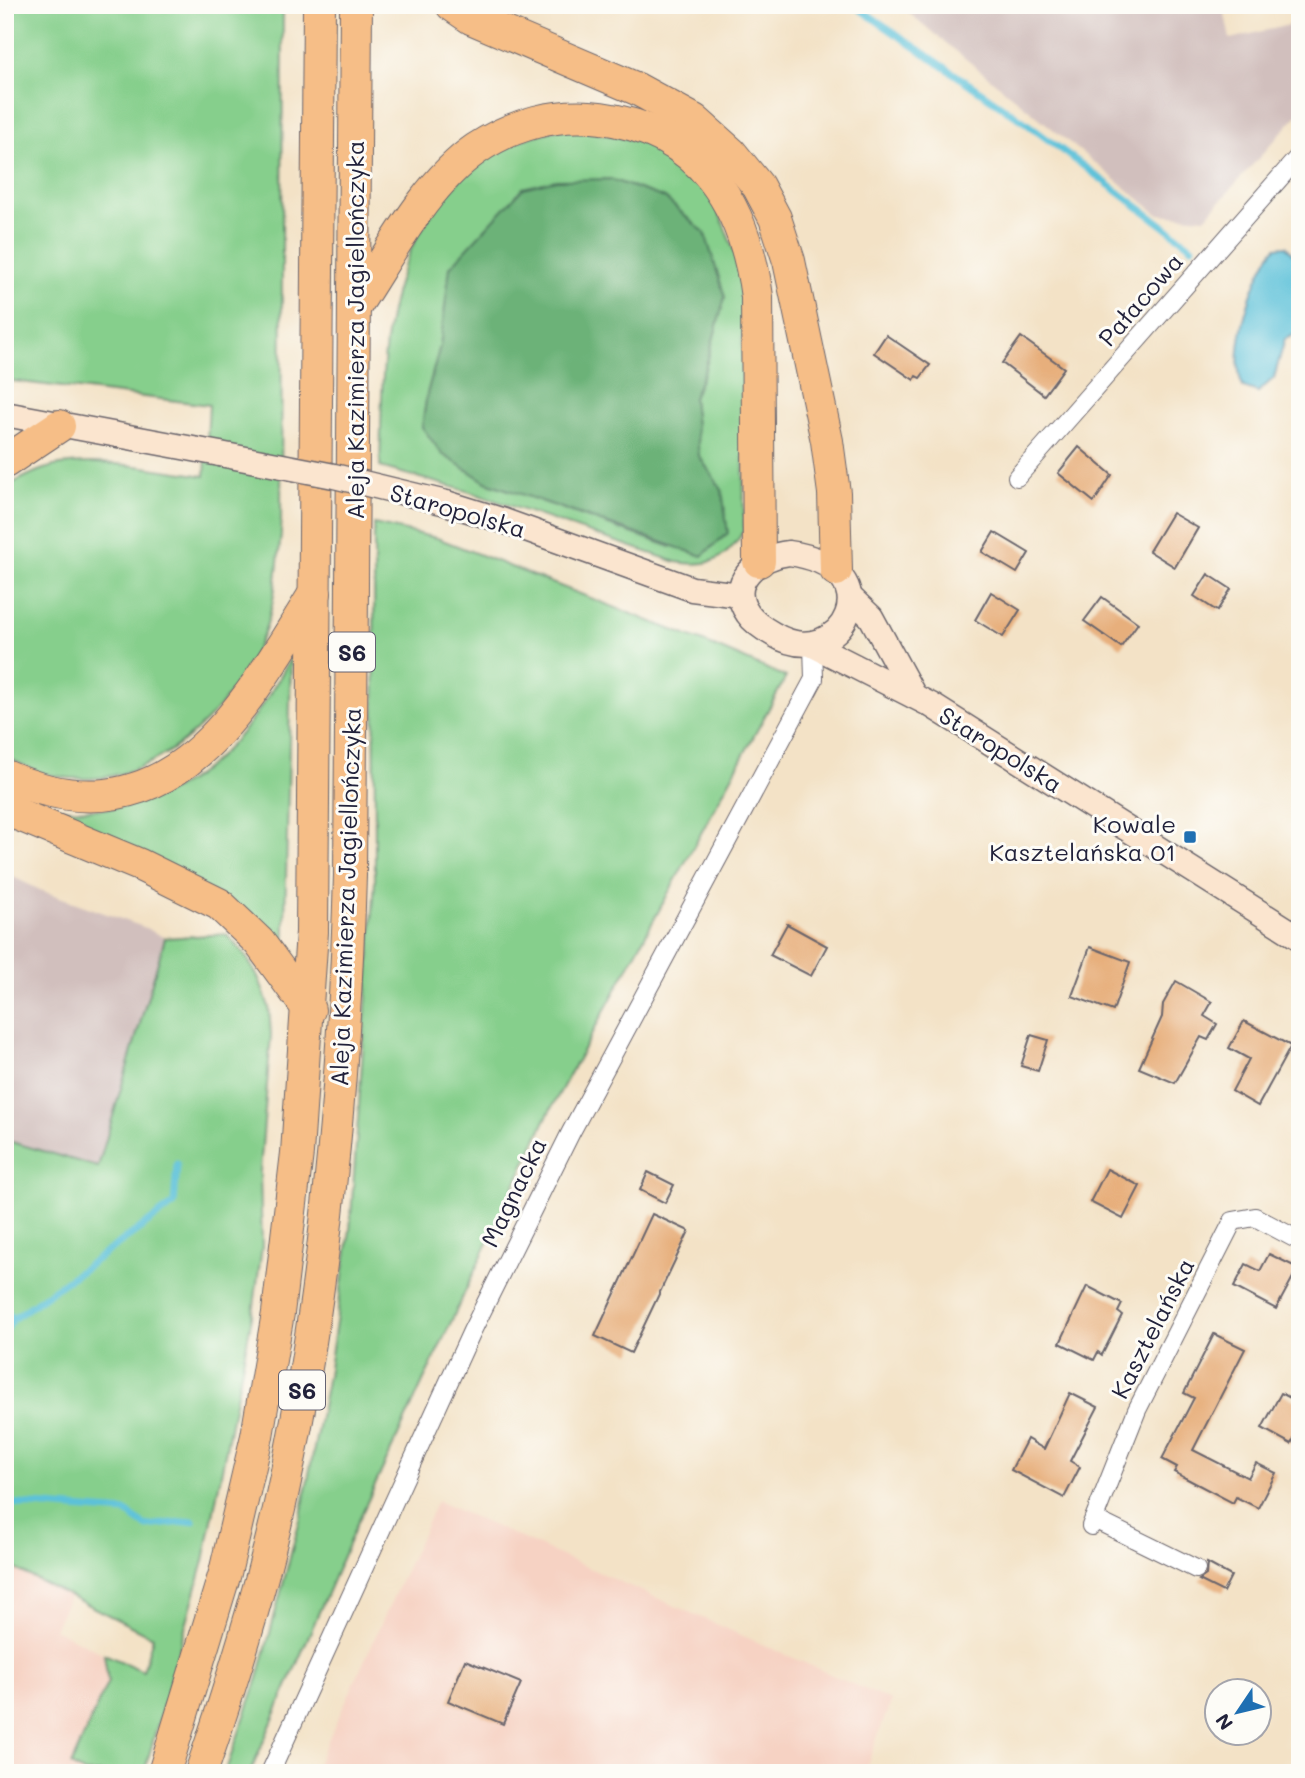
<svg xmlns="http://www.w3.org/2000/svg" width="1305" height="1778" viewBox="0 0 1305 1778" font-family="Mali,sans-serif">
<rect width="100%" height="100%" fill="#fdfcf7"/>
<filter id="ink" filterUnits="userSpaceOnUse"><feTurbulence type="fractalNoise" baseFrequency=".0143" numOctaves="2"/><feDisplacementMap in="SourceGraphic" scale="14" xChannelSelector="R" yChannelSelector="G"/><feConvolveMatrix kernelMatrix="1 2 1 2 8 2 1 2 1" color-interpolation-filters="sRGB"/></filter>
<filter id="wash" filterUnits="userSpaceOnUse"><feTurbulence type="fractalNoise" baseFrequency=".00686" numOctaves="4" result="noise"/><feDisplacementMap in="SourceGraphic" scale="28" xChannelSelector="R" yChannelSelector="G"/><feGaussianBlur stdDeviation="1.57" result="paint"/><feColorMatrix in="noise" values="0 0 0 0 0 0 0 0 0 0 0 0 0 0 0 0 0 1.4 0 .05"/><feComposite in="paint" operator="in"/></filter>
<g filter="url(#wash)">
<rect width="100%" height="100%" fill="#f3e2c6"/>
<g fill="#f6d2c3">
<polygon points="437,1501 891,1701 864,1773 313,1773"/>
<polygon points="5,1564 70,1595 54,1629 104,1654 108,1680 71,1765 85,1773 5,1773"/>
</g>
<g fill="#d1bfbd">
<polygon points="899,5 1223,5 1230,39 1289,25 1300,32 1300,112 1205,218 1158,214"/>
<polygon points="5,873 40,890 146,928 165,938 98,1167 5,1140"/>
</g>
<g fill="#86cf8c" stroke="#547864" stroke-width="2" fill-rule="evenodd">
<path d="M5 5H283L281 535C277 568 276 603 263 635 230 715 148 795 55 776 37 773 21 764 5 756V487C23 478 40 468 60 465 107 458 158 470 205 476L209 405 5 380Z"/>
<path d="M567 127 654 144 713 197 742 272 744 530C727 560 709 568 676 562L467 491 380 467C383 370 378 276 444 197 461 177 481 157 505 146 524 137 547 133 567 127ZM523 188 725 297 705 369 693 398 699 456 722 490 671 547 486 482 422 427 427 394 440 346 496 220Z"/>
<polygon points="374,524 437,538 716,647 786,677 546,1118 356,1526 250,1773 225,1773 258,1678 301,1516 328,1375 350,1230 375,881"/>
<path d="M291 657 284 967 267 936 29 804C161 829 231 769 291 657Z"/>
<polygon points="226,934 244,953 259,979 269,1007 271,1035 260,1172 262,1247 254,1306 204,1561 144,1773 85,1773 71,1765 108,1681 104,1654 143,1671 153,1637 5,1564 5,1140 98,1167 165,938"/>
</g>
<polygon fill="#6cb278" stroke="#476a5a" stroke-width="2" points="610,179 665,198 705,233 725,297 705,369 693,398 699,456 722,490 728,533 702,556 486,482 442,454 422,427 427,394 440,346 450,267 523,188 556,180"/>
<path fill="#5bc1d9" stroke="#3e728a" stroke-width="2" d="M1286 246 1300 263V332L1285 339 1274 378 1258 392 1243 387C1228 355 1253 273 1276 247Z"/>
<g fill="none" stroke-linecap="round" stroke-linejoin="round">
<g stroke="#5bc1d9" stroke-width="7">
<polyline points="854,5 1023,121 1192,247"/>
<polyline points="5,1310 13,1319"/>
<polyline points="5,1332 13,1319 174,1204 177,1164"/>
<polyline points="5,1503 126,1512 146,1526 193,1521"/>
</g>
</g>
<g id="blocks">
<g fill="#e7af7b">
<polygon points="886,335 930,365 920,378 916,376 914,380 874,353"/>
<polygon points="1021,337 1064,368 1044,395 1002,363"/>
<polygon points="1079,447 1112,475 1094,502 1058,473"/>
<polygon points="1172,513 1198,528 1175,567 1149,551"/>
<polygon points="994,532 1029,553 1017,573 982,552"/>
<polygon points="1208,574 1231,589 1217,611 1194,596"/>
<polygon points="991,592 1020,610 1003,637 975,620"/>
<polygon points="1102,597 1138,623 1121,647 1084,621"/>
<polygon points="787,924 827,946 811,976 770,955"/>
<polygon points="1090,947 1130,962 1113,1011 1072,996"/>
<polygon points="1176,981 1212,1002 1204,1016 1217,1024 1208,1040 1201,1037 1175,1083 1139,1068 1162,1017 1163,1004"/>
<polygon points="1244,1021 1291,1046 1258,1106 1232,1091 1249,1059 1229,1048"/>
<polygon points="1031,1035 1048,1040 1038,1071 1021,1066"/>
<polygon points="1107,1169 1140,1186 1123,1219 1090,1202"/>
<polygon points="648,1172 674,1185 665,1203 640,1190"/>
<polygon points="652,1214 689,1231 631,1353 595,1336"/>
<polygon points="1269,1254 1298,1268 1276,1309 1234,1287 1246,1264 1260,1271"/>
<polygon points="1087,1286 1122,1304 1118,1312 1122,1315 1102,1355 1098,1352 1094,1360 1060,1343"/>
<polygon points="1214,1334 1245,1349 1193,1450 1248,1478 1256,1463 1276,1473 1258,1508 1236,1497 1233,1503 1193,1482 1174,1472 1177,1467 1162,1459 1194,1398 1184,1393"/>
<polygon points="1070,1393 1098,1407 1070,1461 1080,1467 1064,1498 1011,1470 1027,1439 1044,1449"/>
<polygon points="1281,1393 1300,1403 1300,1428 1291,1444 1262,1428"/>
<polygon points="1207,1563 1231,1576 1223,1592 1199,1580 1206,1575"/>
<polygon points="465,1660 521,1683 503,1724 448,1701"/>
</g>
</g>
</g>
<g filter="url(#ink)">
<use href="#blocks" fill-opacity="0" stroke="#6b656c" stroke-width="2"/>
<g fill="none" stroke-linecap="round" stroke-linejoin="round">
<defs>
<g id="minor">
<polyline points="1017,477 1300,155"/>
<polyline points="1094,1519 1196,1569"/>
<polyline points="1091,1526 1137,1410 1233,1221 1255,1217 1300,1241"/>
<polyline points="270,1773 472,1331 571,1132 814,679 813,645"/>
</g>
<g id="secondary">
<polyline points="5,414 220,454"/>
<polyline points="446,503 504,521 692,589 740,595"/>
<path d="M789 553C897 568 841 676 773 634 764 629 754 623 748 614 725 582 759 556 789 553Z"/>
<polyline points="851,598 871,617 914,696"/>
<polyline points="813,645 931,705 1300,938"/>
</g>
<g id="motorway">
<polyline points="452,5 471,18 637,89 694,120 731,153 758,186 775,218 789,261 827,441 834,493 836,570"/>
<path d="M354 308C389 256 424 185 476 149 513 124 557 112 601 118 700 131 745 204 757 297L759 561"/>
<polyline points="5,462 59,426"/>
<path d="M5 776C169 847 242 711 315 593"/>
<polyline points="5,809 140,865 219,904 259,942 309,1010"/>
<polyline points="164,1773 225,1573 257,1436 278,1313 297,1153 312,932 319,5"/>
<path d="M201 1773C231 1686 258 1599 279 1509 325 1301 344 1087 350 875L356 5"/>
</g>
</defs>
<use href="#minor" stroke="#6b656c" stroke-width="20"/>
<use href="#secondary" stroke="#6b656c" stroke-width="27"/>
<use href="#motorway" stroke="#6b656c" stroke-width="34"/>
<use href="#minor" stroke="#fff" stroke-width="18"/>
<use href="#secondary" stroke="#fbe5cf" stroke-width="24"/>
<use href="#motorway" stroke="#f6be87" stroke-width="32"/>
<defs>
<polyline id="secondary-bridge" points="220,454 334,476 446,503"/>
</defs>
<use href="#secondary-bridge" stroke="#6b656c" stroke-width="27" stroke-linecap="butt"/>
<use href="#secondary-bridge" stroke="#fbe5cf" stroke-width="24"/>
</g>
</g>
<rect fill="#1f6fb2" stroke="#fdfcf7" stroke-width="2.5" x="1183" y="830" width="14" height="14" rx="3.5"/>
<g text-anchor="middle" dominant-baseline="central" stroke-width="6" stroke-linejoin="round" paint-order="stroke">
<g fill="#fdfcf7" stroke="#646373" stroke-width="2">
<rect x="329" y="632.5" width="46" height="39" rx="5"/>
<rect x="279" y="1370.5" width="46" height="39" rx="5"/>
</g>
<g font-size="23" font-weight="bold" fill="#22223b">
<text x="352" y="652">S6</text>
<text x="302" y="1390">S6</text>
</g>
<g font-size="24" fill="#22223b" stroke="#fdfcf7">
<text transform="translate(1140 299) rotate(-49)">Pałacowa</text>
<text transform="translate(354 330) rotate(-90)">Aleja Kazimierza Jagiellończyka</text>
<text transform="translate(458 510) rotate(16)">Staropolska</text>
<text transform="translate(1001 749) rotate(32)">Staropolska</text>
<text transform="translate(345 897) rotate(-88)">Aleja Kazimierza Jagiellończyka</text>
<text transform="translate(513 1192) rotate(-64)">Magnacka</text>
<text transform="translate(1152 1328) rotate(-63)">Kasztelańska</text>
</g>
<g font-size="24" fill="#22223b" stroke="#fdfcf7" text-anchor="end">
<text x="1176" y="823">Kowale<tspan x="1176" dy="28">Kasztelańska 01</tspan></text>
</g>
</g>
<rect width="1305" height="1778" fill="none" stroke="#fdfcf7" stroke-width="28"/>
<g transform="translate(1238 1712) rotate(235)"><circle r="33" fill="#fdfcf7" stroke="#a5a5ac" stroke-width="2"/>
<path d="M0-5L12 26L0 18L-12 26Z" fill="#1f6fb2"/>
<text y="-10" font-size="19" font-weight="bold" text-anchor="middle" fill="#22223b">N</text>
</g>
</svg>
